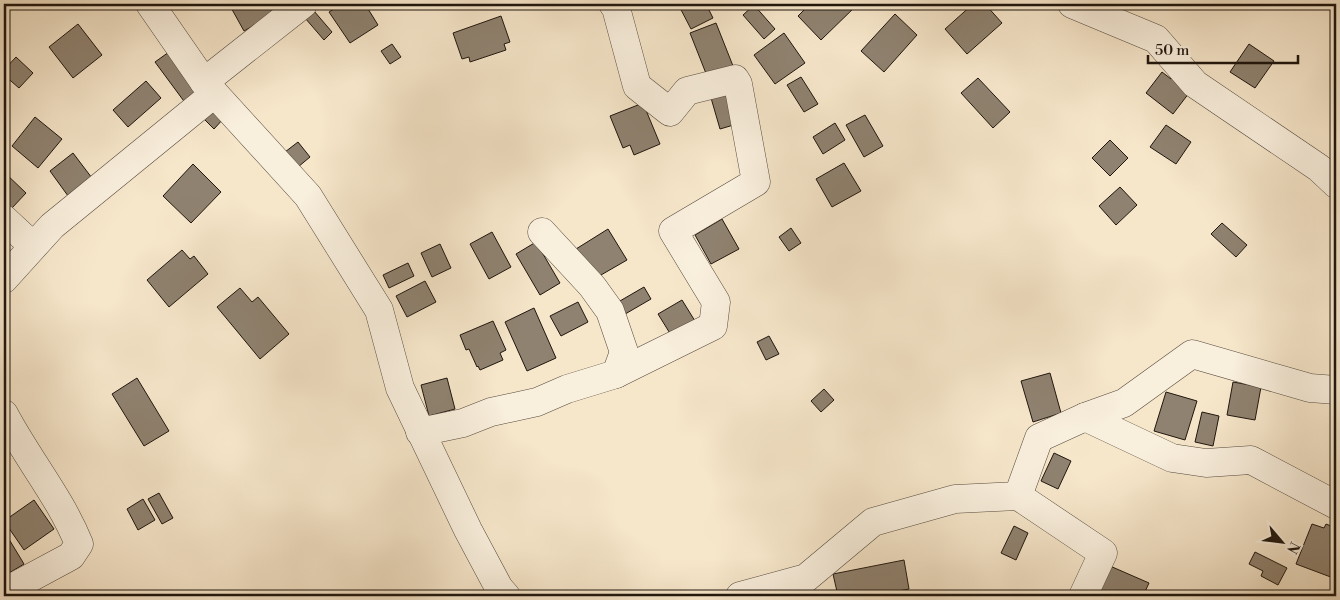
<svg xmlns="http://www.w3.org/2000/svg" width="1340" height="600" viewBox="0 0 1340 600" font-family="'Libre Bodoni',serif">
<rect width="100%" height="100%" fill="#f6e6ca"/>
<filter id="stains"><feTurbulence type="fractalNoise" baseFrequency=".004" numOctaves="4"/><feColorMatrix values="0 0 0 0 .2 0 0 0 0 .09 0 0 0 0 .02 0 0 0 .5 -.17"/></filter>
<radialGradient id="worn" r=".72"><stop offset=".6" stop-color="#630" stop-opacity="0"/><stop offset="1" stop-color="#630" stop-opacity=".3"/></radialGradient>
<g fill="#8f8270" stroke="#1f160e">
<polygon points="229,4 271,4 276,13 244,31"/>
<polygon points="342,4 365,4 378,25 350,43 329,12"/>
<polygon points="678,4 706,4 713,18 691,29"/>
<polygon points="810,4 858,4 821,40 798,16"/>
<polygon points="973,4 985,4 1002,23 967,54 945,29"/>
<polygon points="754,5 775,29 764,39 743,15"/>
<polygon points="314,11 332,32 324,40 305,18"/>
<polygon points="895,14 917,35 884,72 861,51"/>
<polygon points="501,16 510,42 504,44 506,50 470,62 469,57 462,59 453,33"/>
<polygon points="716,23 735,71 709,81 690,33"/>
<polygon points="78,24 102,55 73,78 49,47"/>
<polygon points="784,33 805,63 775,84 754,55"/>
<polygon points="392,44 401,57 390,64 381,51"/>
<polygon points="1249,44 1274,61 1255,88 1230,72"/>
<polygon points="169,52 202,98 189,108 155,62"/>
<polygon points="16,57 33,73 19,88 4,75 4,70"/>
<polygon points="1162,72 1171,79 1175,74 1189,93 1173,114 1146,93"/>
<polygon points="801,77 818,104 804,112 787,85"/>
<polygon points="978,78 1010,112 993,128 961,93"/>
<polygon points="146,81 161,98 128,127 113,110"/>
<polygon points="727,86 737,124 720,129 709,91"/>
<polygon points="643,103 660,144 634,155 630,145 623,148 610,116"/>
<polygon points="213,108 224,118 214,129 203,118"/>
<polygon points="865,115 883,146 864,157 846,125"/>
<polygon points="35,117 62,139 38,168 12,146"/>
<polygon points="835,123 845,140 823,154 813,137"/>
<polygon points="1166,125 1191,142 1176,164 1150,147"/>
<polygon points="1110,140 1128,158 1110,176 1092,158"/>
<polygon points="298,142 310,157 298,167 285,152"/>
<polygon points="73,153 95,182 71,200 50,171"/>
<polygon points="844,163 861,191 832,207 816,179"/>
<polygon points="193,164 221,192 191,223 163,196"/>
<polygon points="4,172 26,193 12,208 4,200"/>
<polygon points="1120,187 1137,205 1116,225 1099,206"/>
<polygon points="722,219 739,249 711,264 695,235"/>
<polygon points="1222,223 1247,245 1236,257 1211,234"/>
<polygon points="791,228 801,243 789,251 779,237"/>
<polygon points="608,229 627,260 594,279 576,249"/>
<polygon points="492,232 511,267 489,279 470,244"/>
<polygon points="536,242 560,283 540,295 516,254"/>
<polygon points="440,244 451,268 432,277 421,253"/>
<polygon points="182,250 190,259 194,256 208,274 169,307 147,280"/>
<polygon points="408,263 414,276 389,288 383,275"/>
<polygon points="425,281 436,302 407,317 396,296"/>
<polygon points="644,287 651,299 620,317 613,305"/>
<polygon points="240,288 252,302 258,297 289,334 260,359 217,307"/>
<polygon points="682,300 695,321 671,335 658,314"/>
<polygon points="578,302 588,322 561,336 550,316"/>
<polygon points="534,308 556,358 527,371 505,322"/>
<polygon points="493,321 506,350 500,353 503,360 480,370 478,366 477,367 469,349 466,350 460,335"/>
<polygon points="769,336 779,354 766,360 757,342"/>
<polygon points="1050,373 1061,413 1033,422 1021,381"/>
<polygon points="137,378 169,431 144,446 112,394"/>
<polygon points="447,378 455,409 429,416 421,385"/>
<polygon points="1233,382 1261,387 1255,420 1227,415"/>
<polygon points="824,389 834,400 821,412 811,401"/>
<polygon points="1166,392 1197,401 1185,440 1154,431"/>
<polygon points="1202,412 1219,416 1213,446 1195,442"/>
<polygon points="1054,453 1071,461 1058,489 1041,481"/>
<polygon points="159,493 173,518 162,524 148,499"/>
<polygon points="143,499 155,520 138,530 127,509"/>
<polygon points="34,500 54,529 24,550 4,521"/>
<polygon points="1312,524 1324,528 1326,524 1336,528 1336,579 1296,564"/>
<polygon points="1014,526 1028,533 1016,560 1001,553"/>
<polygon points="4,531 24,564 4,576"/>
<polygon points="1255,552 1287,568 1278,585 1261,576 1263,571 1249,564"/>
<polygon points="904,560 909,589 872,596 838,596 833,574"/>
<polygon points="1110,566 1149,583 1143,596 1097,596"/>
</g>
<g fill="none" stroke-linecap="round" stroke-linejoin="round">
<defs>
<g id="minor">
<polyline points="150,4 204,82 308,196 379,310 400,388 468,530 499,588 506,596"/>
<polyline points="613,4 616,8 637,86 670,112 687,91 735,79 738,84 756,182 673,231 716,302 713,326 616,374"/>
<polyline points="1072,4 1156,39 1195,84 1319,168 1336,184"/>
<polyline points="204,82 303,4"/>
<polyline points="4,219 33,246"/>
<polyline points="4,279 52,226 214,94"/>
<path d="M4 414C27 458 60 497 79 544L71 556 4 592"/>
<polyline points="1085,417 1172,458 1206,463 1251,460 1336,505"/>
<polyline points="420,432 463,423 491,412 537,402 567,389 616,374 624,352 610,311 592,286 542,232"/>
<polyline points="1018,496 1103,553 1083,596"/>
<polyline points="740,596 806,578 873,522 955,499 1018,496 1039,438 1085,417 1124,403 1192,354 1310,388 1336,390"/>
</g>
</defs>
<use href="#minor" stroke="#554a3d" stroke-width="29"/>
<use href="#minor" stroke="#f9efdd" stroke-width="28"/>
</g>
<rect width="1340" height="600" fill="none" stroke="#f6e6ca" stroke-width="20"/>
<rect x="5" y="5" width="1330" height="590" fill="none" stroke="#1f160e" stroke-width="2.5"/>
<rect x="10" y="10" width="1320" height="580" fill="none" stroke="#1f160e"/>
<g transform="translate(1282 542) rotate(118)" stroke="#f9efdd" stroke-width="4" paint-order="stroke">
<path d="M0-4L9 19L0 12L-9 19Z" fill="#1f160e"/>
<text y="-8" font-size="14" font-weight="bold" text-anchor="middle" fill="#1f160e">N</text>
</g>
<path d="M1148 55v8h150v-8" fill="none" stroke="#1f160e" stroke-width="2.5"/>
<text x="1155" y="55" font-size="15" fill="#1f160e" stroke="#f9efdd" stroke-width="4" paint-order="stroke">50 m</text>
<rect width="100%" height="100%" filter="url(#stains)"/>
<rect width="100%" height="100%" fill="url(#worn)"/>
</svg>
